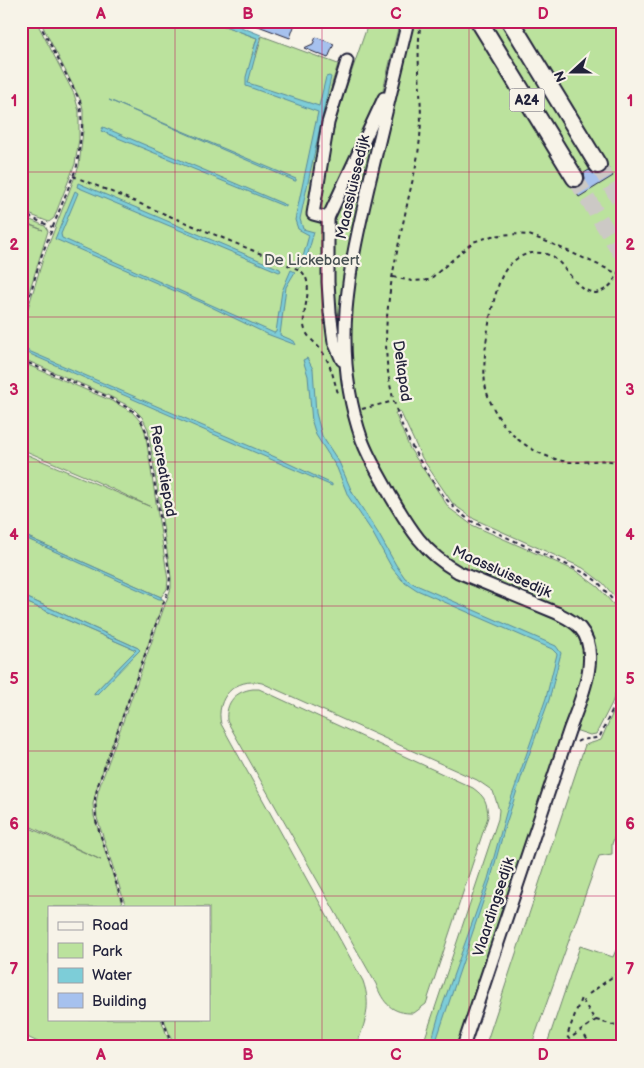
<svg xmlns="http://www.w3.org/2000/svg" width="644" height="1068" viewBox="0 0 644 1068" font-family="'Balsamiq Sans',sans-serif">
<rect width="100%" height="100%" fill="#f7f3e8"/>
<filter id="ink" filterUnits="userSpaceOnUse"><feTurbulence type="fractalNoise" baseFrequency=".02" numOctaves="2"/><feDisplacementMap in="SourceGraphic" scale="10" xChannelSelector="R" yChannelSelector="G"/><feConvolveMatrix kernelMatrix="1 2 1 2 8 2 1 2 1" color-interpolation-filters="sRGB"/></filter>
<g filter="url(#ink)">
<g fill="#bbe29d" stroke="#6e826c">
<polygon points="21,21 36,21 74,94 79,111 79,139 75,164 54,218 49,222 21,211"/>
<path d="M40 21H211L257 38 252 55 256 57 262 36 338 64 331 87 346 88 369 21H400L383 90 396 92 414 21H623V607L603 583 583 568 474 519 453 504 422 458 400 411 395 413 410 449 449 508 472 525 576 571 598 587 613 604 623 619V670L612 703 596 734 590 735 575 730 595 654 560 609 461 567 446 558 399 520 411 538 425 555 439 566 457 577 568 625C589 645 584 661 579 687L459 1047H422L498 819 499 810 493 791 477 780 262 683C235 677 215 698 221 724L363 981C372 1007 365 1022 356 1047H174L164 1019H209V907H126L97 818 96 804 98 791 171 588V577L148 429 142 417 133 408 107 395 21 358V331L43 259 79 166 83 131V109L81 101Z"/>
<polygon points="21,216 45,226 48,231 21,318 21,222 43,230 21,221"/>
<polygon points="21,362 114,402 132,412 141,422 145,431 168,580 167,589 161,597 21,534 21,452 151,507 89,478 21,449"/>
<polygon points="21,536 164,600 97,787 93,804 94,816 123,907 49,907 49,1019 161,1019 171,1047 48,1047 21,1034 21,824 101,860 21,822 21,600 136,650 94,693 95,695 139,651 138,648 21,595"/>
<polygon points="623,685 623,813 612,844 612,854 599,856 531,1047 485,1047 585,745 601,740 617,703"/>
<path d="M253 689H259L473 788C485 797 487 801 488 817L426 1004 414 1013C392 1014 383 1003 376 984L227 721C225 702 236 691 253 689Z"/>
<polygon points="623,945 623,1047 546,1047 580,946 613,957 616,950"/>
</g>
<g fill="#7dcdd8" stroke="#598999">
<polygon points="211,21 226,21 261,35 248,83 319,106 326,77 329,76 331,77 300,219 303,229 314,232 307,257 300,267 295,265 303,257 309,235 298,229 295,220 318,112 246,86 246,77 257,38"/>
<polygon points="109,100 296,179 296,181 295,181"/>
<polygon points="103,127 286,205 286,207 101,131"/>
<polygon points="78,183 280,269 281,271 279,272 77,187"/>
<polygon points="75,191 78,193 61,234 62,238 274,333 276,332 282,291 291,270 295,272 286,287 280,335 294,341 296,345 267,334 205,304 55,239"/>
<polygon points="24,349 275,457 332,484 332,486 23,351"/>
<polygon points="307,358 313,369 316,413 322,436 339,462 353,494 378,533 396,565 405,578 414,584 556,646 561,653 549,700 525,766 504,830 491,878 434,1047 430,1047 438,1018 488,879 506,813 546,698 557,654 552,649 417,590 402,580 392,568 371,530 348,496 337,468 316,435 312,422 308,376 303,360"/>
<polygon points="21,534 161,597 162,599 159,599 21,536"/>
<polygon points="21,595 138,648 140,650 97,694 94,695 94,693 136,650 21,600"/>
</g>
<g fill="#a6c1ee" stroke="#22223b">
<polygon points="245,21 296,21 290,38"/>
<polygon points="316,37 334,44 328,58 304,48 313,44"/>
<polygon points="608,167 613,176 579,197 573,188 580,187 584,183 585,178 584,173 589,170 594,174 599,175 604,173"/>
</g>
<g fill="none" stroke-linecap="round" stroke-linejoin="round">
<g stroke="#ccc9c5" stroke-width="16" stroke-dasharray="16 8" stroke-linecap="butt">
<polyline points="598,165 623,206"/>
<polyline points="575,178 623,257"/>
</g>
<defs>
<g id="minor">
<path d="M408 21C395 74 382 127 370 179 349 269 330 349 362 440 369 459 380 476 389 493 409 527 423 552 458 572L557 613C565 617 574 621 580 628 603 654 579 703 569 731L463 1047"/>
<polyline points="328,218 313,214 328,123 347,61"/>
<polyline points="342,360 334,342 330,312 328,282 328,218 384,98"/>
</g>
<g id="highway">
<polyline points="479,21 575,178"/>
<polyline points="510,21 598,165"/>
</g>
</defs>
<use href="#minor" stroke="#22223b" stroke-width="15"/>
<use href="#highway" stroke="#22223b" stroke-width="20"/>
<g stroke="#22223b" stroke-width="2" stroke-dasharray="4 4" stroke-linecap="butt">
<path d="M421 21C414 63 425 104 419 146 417 166 411 185 407 205 387 298 367 373 420 461 434 484 447 505 471 521L587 574 599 583 623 613"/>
<path d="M73 176 300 270C316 283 302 307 304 325 305 336 314 341 321 350 332 365 333 379 339 396"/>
<polyline points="21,213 52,227"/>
<path d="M623 263C614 279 615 287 596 293 567 290 567 249 532 253 519 255 509 263 503 274 491 298 480 364 486 389 490 405 501 424 513 435 528 449 550 460 570 462 588 463 606 457 623 464"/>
<polyline points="393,277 412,281 429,280 473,242 492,236 511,234 529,235 550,243 623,276"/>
<polyline points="21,326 41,257 77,166 82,127 80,101 38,21"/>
<polyline points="21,360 108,397 132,410 139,416 146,431 170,577 169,588 98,785 95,798 96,821 124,907"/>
<polyline points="362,409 394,401"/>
<path d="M577 742C584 737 592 741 600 736L615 704 623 676"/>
<polyline points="589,994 623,969"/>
<polyline points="163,1019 172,1047"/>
<polyline points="596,1020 569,1039 567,1036 581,998 595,1020 596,1020 613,1025 623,1021"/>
<polyline points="585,1036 592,1047"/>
</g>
<use href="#minor" stroke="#f7f3e8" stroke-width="11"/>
<use href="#highway" stroke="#f7f3e8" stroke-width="16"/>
</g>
</g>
<path fill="none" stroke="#c2185b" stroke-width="1" stroke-opacity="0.55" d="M175 21V907M322 21V1047M469 21V1047M21 172H623M21 317H623M21 462H623M21 606H623M21 751H623M21 896H623M175 1019V1047"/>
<g text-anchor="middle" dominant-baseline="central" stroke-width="4.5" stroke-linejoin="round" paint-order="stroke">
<rect fill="#f7f3e8" stroke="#62616f" stroke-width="1" x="509.5" y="88.5" width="35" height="23" rx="4"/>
<g font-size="14" font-weight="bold" fill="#22223b">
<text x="527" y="100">A24</text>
</g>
<g font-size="15" fill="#22223b" stroke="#f7f3e8">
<text transform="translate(353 187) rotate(-77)">Maassluissedijk</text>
<text transform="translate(402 371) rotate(82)">Deltapad</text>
<text transform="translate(163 471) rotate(80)">Recreatiepad</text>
<text transform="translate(502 572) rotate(24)">Maassluissedijk</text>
<text transform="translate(494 907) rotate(-72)">Vlaardingsedijk</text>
</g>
<g font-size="15" fill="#485254" stroke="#f7f3e8">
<text x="312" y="260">De Lickebaert</text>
</g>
</g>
<rect width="644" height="1068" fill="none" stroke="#f7f3e8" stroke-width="55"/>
<rect x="48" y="906" width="162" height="115" fill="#f7f3e8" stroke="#a29fa3"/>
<rect x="58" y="922" width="25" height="8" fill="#f7f3e8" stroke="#a29fa3"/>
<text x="92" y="930" font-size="15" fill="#22223b">Road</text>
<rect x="58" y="943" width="25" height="15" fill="#bbe29d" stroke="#a29fa3"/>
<text x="92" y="956" font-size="15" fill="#22223b">Park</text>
<rect x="58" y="968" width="25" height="15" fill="#7dcdd8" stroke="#a29fa3"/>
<text x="92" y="980" font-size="15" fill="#22223b">Water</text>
<rect x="58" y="993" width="25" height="15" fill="#a6c1ee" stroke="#a29fa3"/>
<text x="92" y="1006" font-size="15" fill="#22223b">Building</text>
<g transform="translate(572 72) rotate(249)" stroke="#f7f3e8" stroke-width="4" paint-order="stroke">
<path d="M0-4L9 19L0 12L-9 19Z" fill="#22223b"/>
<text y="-8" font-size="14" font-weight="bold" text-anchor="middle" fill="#22223b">N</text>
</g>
<rect x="28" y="28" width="588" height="1012" fill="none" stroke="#c2185b" stroke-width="2"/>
<g font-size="16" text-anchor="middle" font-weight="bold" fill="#c2185b">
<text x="101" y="19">A</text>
<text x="248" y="19">B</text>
<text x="396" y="19">C</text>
<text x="543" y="19">D</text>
<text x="14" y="106">1</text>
<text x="630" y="106">1</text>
<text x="14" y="250">2</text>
<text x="630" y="250">2</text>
<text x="14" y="395">3</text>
<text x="630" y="395">3</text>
<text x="14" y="540">4</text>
<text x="630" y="540">4</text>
<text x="14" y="684">5</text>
<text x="630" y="684">5</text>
<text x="14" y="829">6</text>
<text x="630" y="829">6</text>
<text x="14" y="974">7</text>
<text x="630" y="974">7</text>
<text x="101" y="1060">A</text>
<text x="248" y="1060">B</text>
<text x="396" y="1060">C</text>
<text x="543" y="1060">D</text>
</g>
</svg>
